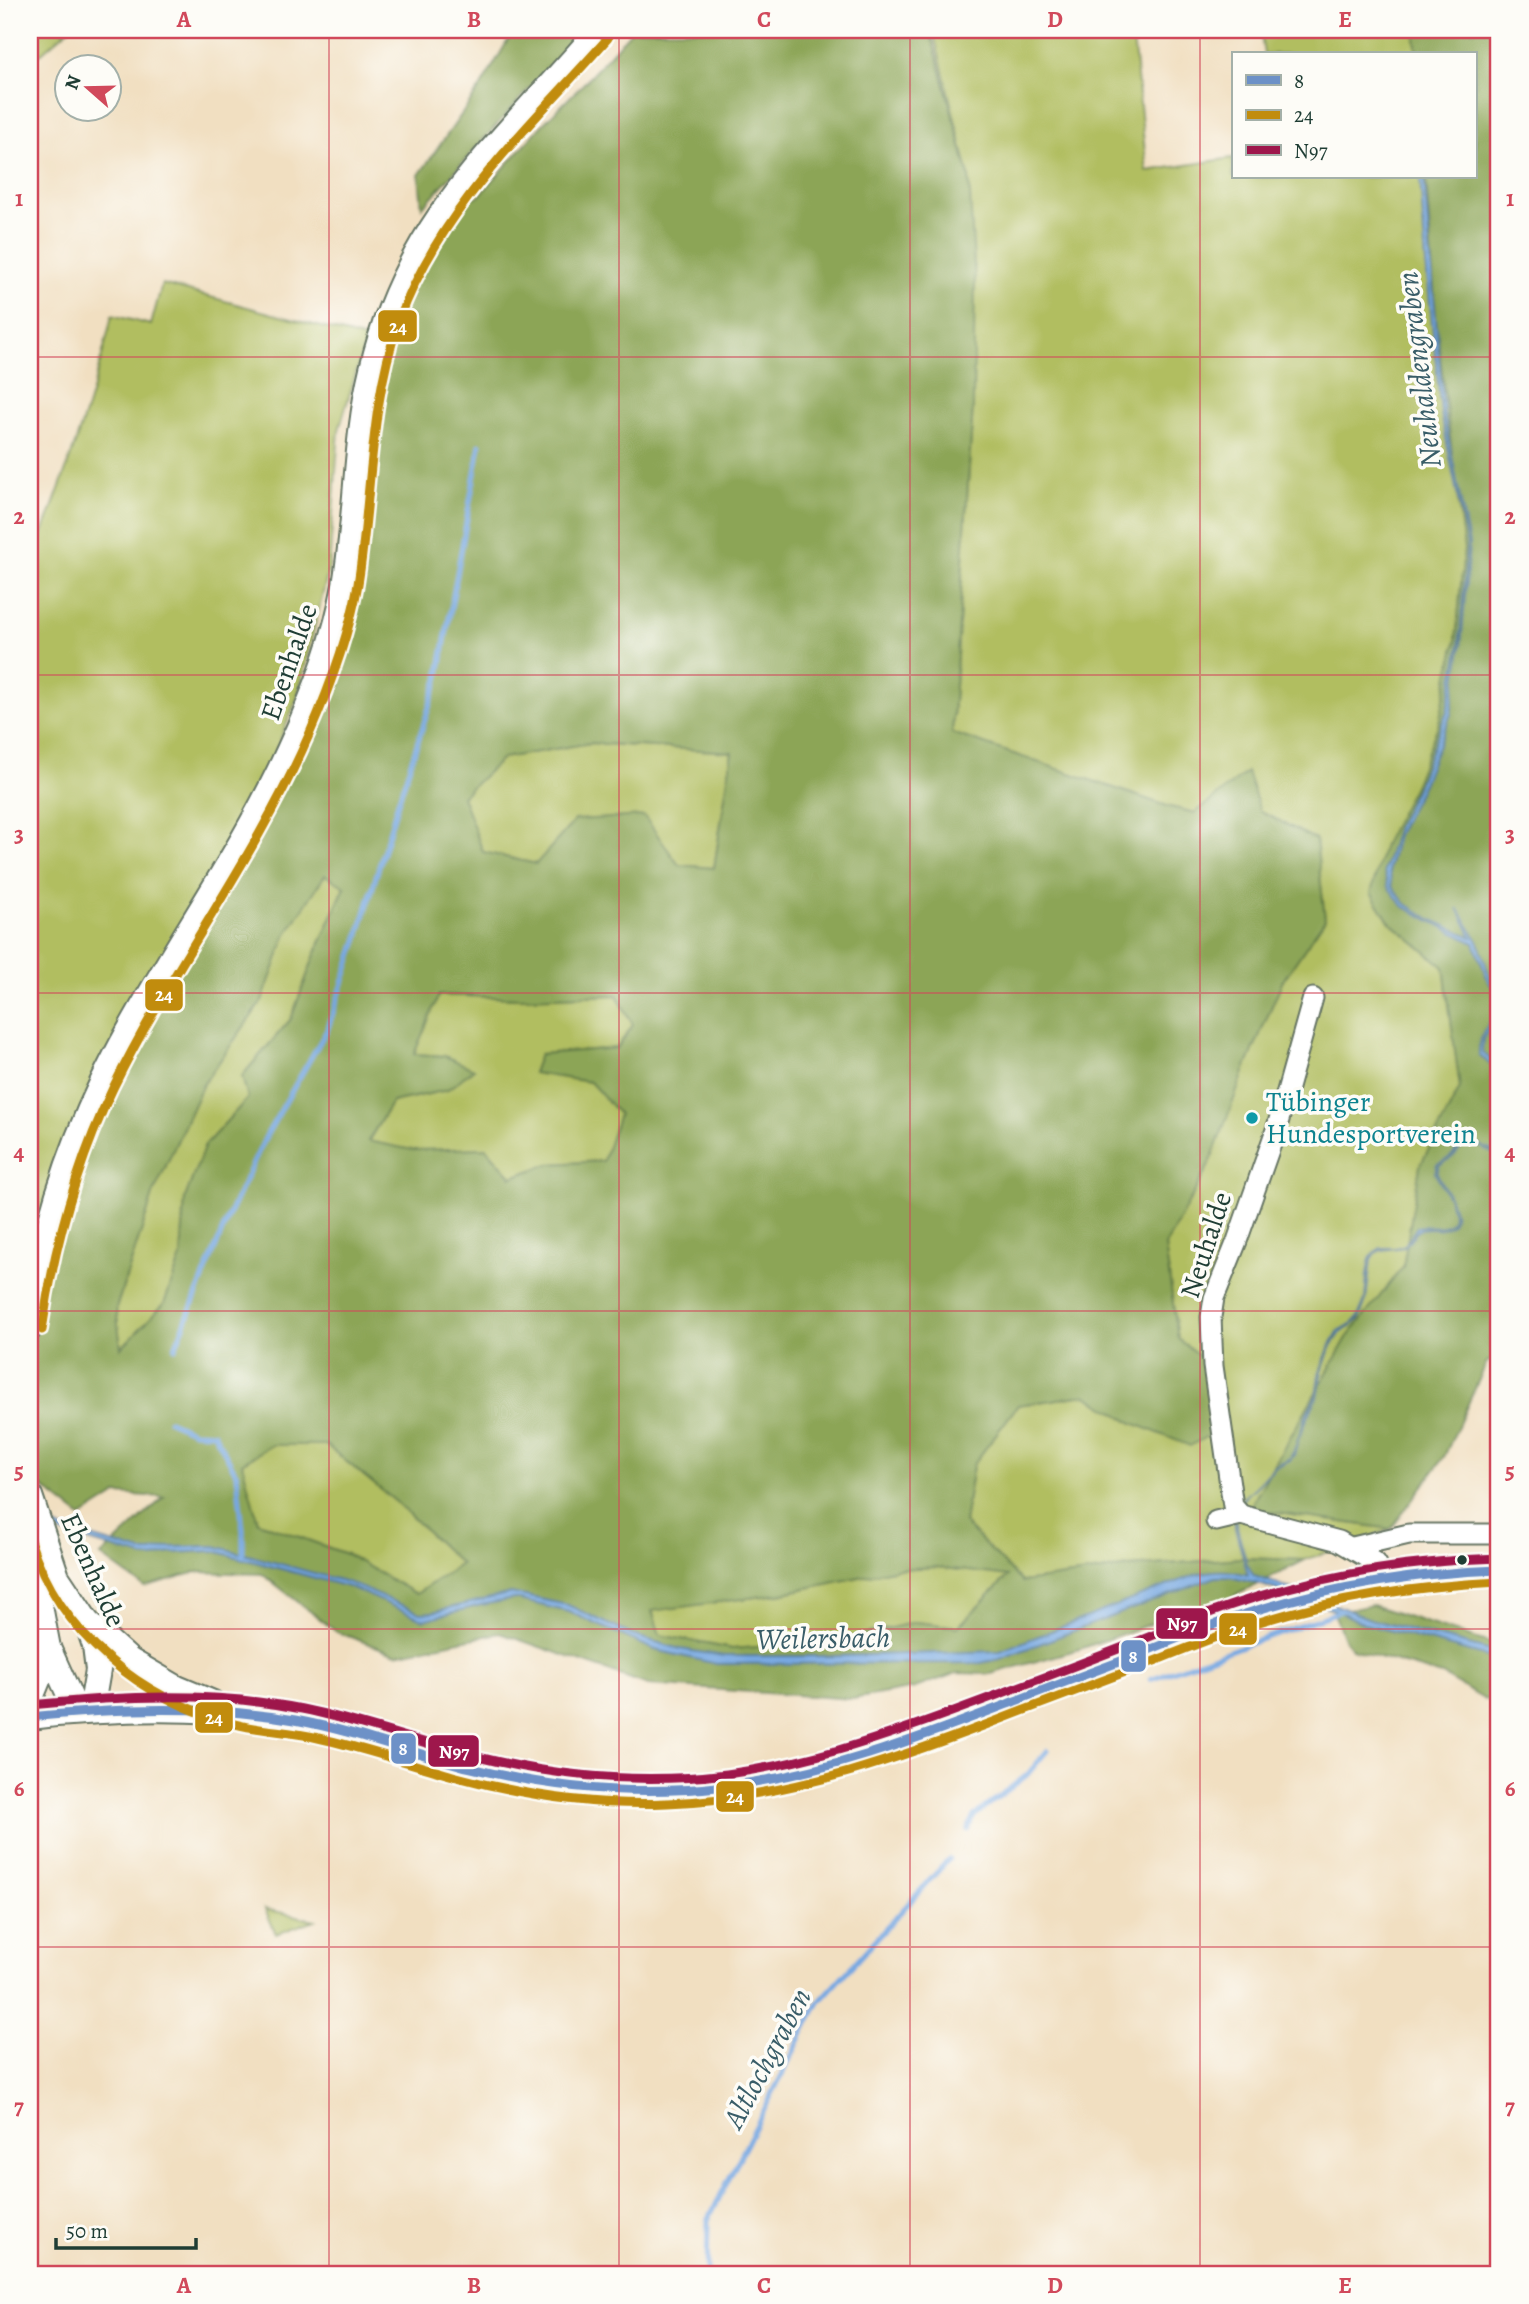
<svg xmlns="http://www.w3.org/2000/svg" width="1529" height="2304" viewBox="0 0 1529 2304" font-family="Alegreya,serif">
<rect width="100%" height="100%" fill="#fdfcf7"/>
<filter id="ink" filterUnits="userSpaceOnUse"><feTurbulence type="fractalNoise" baseFrequency=".0143" numOctaves="2"/><feDisplacementMap in="SourceGraphic" scale="14" xChannelSelector="R" yChannelSelector="G"/><feConvolveMatrix kernelMatrix="1 2 1 2 8 2 1 2 1" color-interpolation-filters="sRGB"/></filter>
<filter id="wash" filterUnits="userSpaceOnUse"><feTurbulence type="fractalNoise" baseFrequency=".00686" numOctaves="4" result="noise"/><feDisplacementMap in="SourceGraphic" scale="28" xChannelSelector="R" yChannelSelector="G"/><feGaussianBlur stdDeviation="1.57" result="paint"/><feColorMatrix in="noise" values="0 0 0 0 0 0 0 0 0 0 0 0 0 0 0 0 0 1.4 0 .05"/><feComposite in="paint" operator="in"/></filter>
<g filter="url(#wash)">
<rect width="100%" height="100%" fill="#f1dfc1"/>
<g fill="#b1be60" stroke="#687e4a" stroke-width="2">
<polygon points="30,30 68,30 30,63"/>
<polygon points="933,30 1132,30 1147,171 1233,158 1233,177 1426,177 1437,332 1464,549 1456,641 1448,683 1439,723 1415,784 1389,921 1444,967 1460,1088 1420,1166 1403,1267 1347,1338 1249,1509 1391,1529 1305,1560 1240,1558 1130,1567 1022,1582 964,1523 973,1465 1018,1405 1085,1395 1133,1423 1213,1366 1178,1340 1165,1246 1209,1165 1246,1067 1282,982 1325,919 1316,840 1260,811 1196,813 1170,807 952,734 973,405 969,176"/>
<polygon points="1260,30 1414,30 1417,54 1264,54"/>
<path d="M162 284 366 339 339 430 329 568 297 699 247 819 30 1262V567C61 485 93 401 112 315L151 325Z"/>
<polygon points="590,743 732,752 714,868 679,865 575,820 537,864 483,852 462,796 503,758"/>
<polygon points="325,874 345,886 314,957 291,1019 242,1076 248,1098 205,1145 185,1198 181,1257 164,1304 121,1349 116,1309 154,1192 202,1086 262,1001 286,935"/>
<polygon points="438,995 519,998 617,995 633,1025 617,1048 540,1054 533,1073 590,1082 620,1114 603,1161 549,1164 512,1177 486,1148 413,1151 368,1142 392,1102 447,1090 445,1056 414,1054"/>
<polygon points="272,1445 326,1445 395,1501 461,1564 416,1594 346,1554 258,1522 241,1463"/>
<polygon points="936,1567 1009,1575 958,1627 916,1622 837,1641 732,1649 660,1635 652,1610 779,1594 897,1569"/>
<polygon points="265,1909 315,1920 276,1934"/>
</g>
<g fill="#8ca556" stroke="#567145" stroke-width="2" fill-rule="evenodd">
<polygon points="514,30 582,30 422,208 419,175 480,88"/>
<path d="M632 30H930L969 176 975 282 973 405 952 733 1170 807 1195 813 1247 772 1260 811 1316 840 1325 919 1282 982 1246 1067 1209 1165 1165 1246 1178 1339 1213 1366 1222 1428 1190 1446 1133 1423 1085 1395 1018 1405 973 1465 964 1523 1022 1582 1130 1567 1240 1558 1305 1560 1221 1603 1159 1621 1080 1649 991 1674 957 1673 915 1688 853 1699 648 1685 500 1633 396 1654 337 1632 262 1574 196 1572 144 1587 101 1556 164 1497 117 1494 81 1517 30 1477V1328L65 1172 315 687 368 386 447 203 479 196 543 124 586 81ZM590 743 732 752 714 868 679 865 644 816 575 820 536 864 483 852 462 796 503 758ZM325 875 345 887 314 957 291 1019 242 1076 248 1098 205 1145 185 1198 181 1257 164 1304 121 1348 116 1308 154 1192 202 1086 262 1001 286 935ZM439 995 519 998 617 995 633 1025 617 1048 540 1054 533 1073 590 1082 619 1114 603 1161 549 1164 512 1177 486 1148 413 1150 368 1141 392 1102 447 1090 474 1069 445 1056 414 1054ZM272 1445H326L395 1501 461 1564 416 1594 346 1554 258 1522 242 1463ZM936 1567 1008 1576 958 1627 916 1622 837 1641 732 1649 660 1635 652 1611 779 1594 897 1569Z"/>
<polygon points="1414,30 1499,30 1499,1358 1487,1362 1444,1457 1391,1529 1249,1509 1347,1338 1403,1267 1420,1166 1460,1088 1444,967 1389,921 1371,893 1384,844 1415,784 1439,723 1456,641 1464,549 1437,332 1426,177 1475,177 1475,54 1417,54"/>
<polygon points="1372,1605 1499,1646 1499,1703 1482,1698 1442,1675 1352,1649 1345,1641 1334,1613"/>
</g>
<g fill="#77a8e2" stroke="#4b728b" stroke-width="2">
<polygon points="1420,177 1424,177 1444,414 1469,544 1461,648 1451,714 1423,784 1397,835 1389,869 1392,887 1406,904 1432,920 1472,937 1458,908 1478,941 1491,980 1499,987 1499,995 1488,981 1474,943 1404,907 1388,887 1384,871 1397,826 1419,782 1447,711 1459,649 1467,544 1441,414 1426,265"/>
<path d="M1499 1006V1013L1483 1039 1482 1052 1499 1066V1072L1479 1055C1478 1030 1491 1026 1499 1006Z"/>
<path d="M1468 1140 1499 1154V1157C1488 1151 1476 1142 1463 1144 1456 1155 1450 1161 1439 1165L1437 1173C1443 1187 1470 1225 1441 1228 1433 1229 1426 1226 1419 1230 1413 1234 1409 1242 1404 1247L1381 1250 1375 1253 1371 1259 1366 1300 1359 1319 1352 1326 1341 1332 1330 1348 1321 1375 1317 1397 1299 1437 1294 1455 1290 1460 1276 1467 1240 1502 1234 1516 1247 1564 1254 1576 1319 1598 1370 1619 1499 1653V1660L1365 1624 1342 1613 1262 1585 1230 1577H1216L1000 1659 981 1663 716 1664 655 1650 569 1612 515 1599 481 1605 424 1620 352 1588 214 1551 171 1553 154 1558 143 1557 30 1524V1519L142 1552H152L169 1547 215 1546 347 1582 421 1613 432 1612 511 1593 568 1605 632 1635 680 1649 724 1656H835L1000 1651 1197 1574C1216 1569 1229 1570 1248 1575L1232 1517 1238 1502 1258 1485 1275 1466 1290 1458 1294 1451 1307 1413 1316 1396 1319 1375 1329 1348 1339 1330 1352 1324 1358 1317 1365 1300 1367 1274 1370 1259 1375 1252 1381 1248H1396L1405 1245 1417 1227C1426 1225 1435 1228 1444 1226 1466 1220 1441 1185 1435 1173L1437 1164C1450 1159 1455 1154 1461 1142Z"/>
</g>
<g fill="none" stroke-linecap="round" stroke-linejoin="round">
<g stroke="#77a8e2" stroke-width="5">
<polyline points="175,1348 230,1212 266,1136 328,1028 356,944 398,802 438,680 480,445"/>
<polyline points="169,1421 194,1432 214,1433 237,1475 243,1530 243,1556"/>
<polyline points="1150,1679 1341,1611"/>
<polyline points="968,1829 974,1816 1027,1775 1047,1751"/>
<polyline points="707,2274 708,2220 819,2002 949,1859"/>
</g>
</g>
</g>
<g filter="url(#ink)">
<g fill="none" stroke-linecap="round" stroke-linejoin="round">
<defs>
<g id="minor">
<polyline points="1241,1515 1233,1506 1213,1366 1211,1317 1214,1298 1237,1241 1277,1127 1313,998"/>
<polyline points="1216,1521 1241,1515 1339,1541 1376,1563 1385,1579"/>
<polyline points="1353,1547 1409,1534 1499,1534"/>
</g>
<g id="tertiary">
<path d="M30 1328C41 1232 72 1138 117 1053 171 950 241 856 289 750 313 698 335 642 345 585 357 515 355 438 372 369 407 218 504 141 599 30"/>
<polyline points="30,1496 57,1577 87,1622 95,1646 98,1670 91,1711"/>
<polyline points="30,1553 48,1648 77,1712"/>
<polyline points="89,1624 129,1660 177,1688 213,1703"/>
<polyline points="30,1700 45,1663 48,1648"/>
<path d="M30 1717C119 1707 206 1705 295 1720 354 1731 412 1752 471 1768 553 1789 643 1795 727 1786 821 1775 909 1741 997 1708 1044 1689 1092 1672 1139 1654 1179 1638 1219 1621 1260 1609 1338 1585 1418 1571 1499 1570"/>
</g>
</defs>
<use href="#minor" stroke="#687665" stroke-width="23"/>
<use href="#tertiary" stroke="#687665" stroke-width="28"/>
<use href="#minor" stroke="#fff" stroke-width="19"/>
<use href="#tertiary" stroke="#fff" stroke-width="24"/>
<defs>
<path id="bus-1" d="M30 1717C118 1708 207 1705 295 1720 355 1731 412 1753 471 1768 554 1789 642 1796 727 1786 828 1774 924 1736 1018 1700 1058 1684 1099 1670 1139 1654 1174 1640 1209 1625 1245 1614 1328 1587 1412 1573 1499 1570"/>
<g id="bus-2">
<path d="M42 1330C54 1246 76 1165 113 1088 172 967 255 859 309 735 330 687 349 636 358 584 372 496 369 406 399 321 439 209 531 125 608 38"/>
<path d="M30 1540C60 1635 140 1699 235 1724 261 1731 288 1731 314 1737 361 1747 407 1763 453 1776 522 1795 596 1806 667 1803 791 1799 909 1755 1022 1711 1067 1694 1113 1677 1157 1660 1187 1648 1217 1636 1247 1626 1329 1599 1414 1586 1499 1582"/>
</g>
<path id="bus-3" d="M30 1705C120 1696 213 1691 302 1709 362 1721 419 1743 478 1757 559 1777 644 1784 727 1774 803 1764 875 1740 946 1714 1008 1691 1070 1668 1131 1644 1167 1630 1201 1615 1238 1603 1322 1575 1410 1561 1499 1558"/>
</defs>
<use href="#bus-1" stroke="#fdfcf7" stroke-width="14"/>
<use href="#bus-2" stroke="#fdfcf7" stroke-width="14"/>
<use href="#bus-3" stroke="#fdfcf7" stroke-width="14"/>
<use href="#bus-1" stroke="#6d91c7" stroke-width="9"/>
<use href="#bus-2" stroke="#c18c0d" stroke-width="9"/>
<use href="#bus-3" stroke="#9e174c" stroke-width="9"/>
</g>
</g>
<path fill="none" stroke="#d1495b" stroke-width="2" stroke-opacity="0.55" d="M329 30V2274M619 30V2274M910 30V2274M1200 30V2274M30 357H1499M30 675H1499M30 993H1499M30 1311H1499M30 1629H1499M30 1947H1499"/>
<circle fill="#0f9aa8" stroke="#fdfcf7" stroke-width="2.5" cx="1252" cy="1118" r="7"/>
<circle fill="#1f3d34" stroke="#fdfcf7" stroke-width="2.5" cx="1462" cy="1560" r="6"/>
<g text-anchor="middle" dominant-baseline="central" stroke-width="7" stroke-linejoin="round" paint-order="stroke">
<g font-size="28" fill="#1f3d34" stroke="#fdfcf7">
<text transform="translate(289 662) rotate(-71)">Ebenhalde</text>
<text transform="translate(1206 1245) rotate(-72)">Neuhalde</text>
<text transform="translate(93 1570) rotate(66)">Ebenhalde</text>
</g>
<g font-size="28" fill="#0d838f" stroke="#fdfcf7" text-anchor="start">
<text x="1266" y="1102">Tübinger<tspan x="1266" dy="32">Hundesportverein</tspan></text>
</g>
<g font-size="30" font-style="italic" fill="#395d68" stroke="#fdfcf7">
<text transform="translate(1419 370) rotate(-97)">Neuhaldengraben</text>
<text transform="translate(823 1638) rotate(-1)">Weilersbach</text>
<text transform="translate(767 2058) rotate(-62)">Altlochgraben</text>
</g>
</g>
<g stroke="#fdfcf7" stroke-width="2.5">
<rect x="377" y="309" width="41" height="34" rx="7" fill="#c18c0d"/>
<rect x="144" y="978" width="40" height="34" rx="7" fill="#c18c0d"/>
<rect x="1155" y="1607" width="54" height="33" rx="7" fill="#9e174c"/>
<rect x="1218" y="1612" width="40" height="34" rx="7" fill="#c18c0d"/>
<rect x="1120" y="1639" width="27" height="34" rx="7" fill="#6d91c7"/>
<rect x="194" y="1701" width="40" height="33" rx="7" fill="#c18c0d"/>
<rect x="390" y="1732" width="27" height="33" rx="7" fill="#6d91c7"/>
<rect x="427" y="1734" width="53" height="34" rx="7" fill="#9e174c"/>
<rect x="715" y="1780" width="40" height="33" rx="7" fill="#c18c0d"/>
</g>
<g font-size="19" text-anchor="middle" font-weight="bold" fill="#fff">
<text x="398" y="333">24</text>
<text x="164" y="1001">24</text>
<text x="1182" y="1630">N97</text>
<text x="1238" y="1636">24</text>
<text x="1133" y="1663">8</text>
<text x="214" y="1724">24</text>
<text x="403" y="1755">8</text>
<text x="454" y="1758">N97</text>
<text x="735" y="1803">24</text>
</g>
<rect width="1529" height="2304" fill="none" stroke="#fdfcf7" stroke-width="77"/>
<rect x="1232" y="52" width="245" height="126" fill="#fdfcf7" stroke="#a4b0a9" stroke-width="2"/>
<rect x="1246" y="75" width="35" height="10" fill="#6d91c7" stroke="#a4b0a9" stroke-width="2"/>
<text x="1294" y="88" font-size="21" fill="#1f3d34">8</text>
<rect x="1246" y="110" width="35" height="10" fill="#c18c0d" stroke="#a4b0a9" stroke-width="2"/>
<text x="1294" y="122" font-size="21" fill="#1f3d34">24</text>
<rect x="1246" y="145" width="35" height="10" fill="#9e174c" stroke="#a4b0a9" stroke-width="2"/>
<text x="1294" y="158" font-size="21" fill="#1f3d34">N97</text>
<g transform="translate(88 88) rotate(290)"><circle r="33" fill="#fdfcf7" stroke="#a4b0a9" stroke-width="2"/>
<path d="M0-5L12 26L0 18L-12 26Z" fill="#d1495b"/>
<text y="-10" font-size="19" font-weight="bold" text-anchor="middle" fill="#1f3d34">N</text>
</g>
<path d="M56 2238v10h140v-10" fill="none" stroke="#1f3d34" stroke-width="3.5"/>
<text x="66" y="2238" font-size="21" fill="#1f3d34" stroke="#fdfcf7" stroke-width="5" paint-order="stroke">50 m</text>
<rect x="38" y="38" width="1452" height="2228" fill="none" stroke="#d1495b" stroke-width="2.5"/>
<g font-size="23" text-anchor="middle" font-weight="bold" fill="#d1495b">
<text x="184" y="27">A</text>
<text x="474" y="27">B</text>
<text x="764" y="27">C</text>
<text x="1055" y="27">D</text>
<text x="1345" y="27">E</text>
<text x="19" y="206">1</text>
<text x="1510" y="206">1</text>
<text x="19" y="524">2</text>
<text x="1510" y="524">2</text>
<text x="19" y="842">3</text>
<text x="1510" y="842">3</text>
<text x="19" y="1160">4</text>
<text x="1510" y="1160">4</text>
<text x="19" y="1478">5</text>
<text x="1510" y="1478">5</text>
<text x="19" y="1796">6</text>
<text x="1510" y="1796">6</text>
<text x="19" y="2114">7</text>
<text x="1510" y="2114">7</text>
<text x="184" y="2293">A</text>
<text x="474" y="2293">B</text>
<text x="764" y="2293">C</text>
<text x="1055" y="2293">D</text>
<text x="1345" y="2293">E</text>
</g>
</svg>
